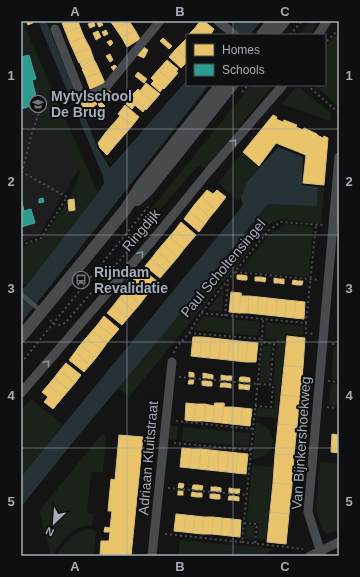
<svg xmlns="http://www.w3.org/2000/svg" width="360" height="577" viewBox="0 0 360 577" font-family="Arial,sans-serif">
<rect width="100%" height="100%" fill="#141414"/>
<polygon fill="#1e1e20" points="28,41 81,164 76,174 39,236 21,243 21,44"/>
<g fill="#1a221a">
<polygon points="21,21 24,21 31,41 98,193 26,286 21,281 21,247 43,238 70,197 80,173 60,128 46,134 39,120 52,110 46,97 39,100 34,81 38,80 31,54 21,56"/>
<polygon points="311,21 319,21 310,35 298,35"/>
<polygon points="339,32 339,107 314,85 325,85 325,46"/>
<polygon points="251,85 273,85 206,168 201,166 196,168 144,228 139,224"/>
<polygon points="295,88 300,88 331,113 330,121 282,104"/>
<polygon points="242,153 259,168 247,182 241,198 238,201 218,183"/>
<polygon points="318,187 324,187 321,224 282,219 271,223 129,397 118,388 266,206 270,204 278,204 318,195"/>
<polygon points="286,224 313,227 309,277 240,271 270,234"/>
<polygon points="224,290 222,312 208,310"/>
<polygon points="203,316 260,322 259,336 193,330"/>
<polygon points="266,322 304,326 303,336 286,334 277,418 256,416 257,408 274,409 276,384 273,384 277,339 265,338"/>
<polygon points="263,346 272,346 269,383 259,382"/>
<polygon points="334,347 339,348 339,380 331,379"/>
<polygon points="331,384 339,385 339,405 329,405"/>
<polygon points="31,399 63,425 21,477 21,410"/>
<path d="M256 422C280 429 278 458 252 459Z"/>
<polygon points="170,425 178,426 177,440 169,439"/>
<polygon points="183,427 250,433 249,446 182,441"/>
<path d="M102 434 106 436 103 472H91L87 513 94 514 92 525C68 527 65 540 51 556L39 511Z"/>
<polygon points="320,462 339,464 339,529 328,534 322,530 316,510"/>
<polygon points="252,465 273,467 266,540 258,539 259,523 247,521"/>
<polygon points="246,525 255,526 254,539 245,538"/>
<path d="M92 529V530L96 531 94 556H56C66 542 74 530 92 529Z"/>
<polygon points="180,540 275,549 260,556 178,556"/>
</g>
<g fill="#273237">
<polygon points="38,21 46,21 98,149 110,168 187,80 187,85 209,85 21,323 21,290 26,286 98,193 104,183 103,176"/>
<polygon points="236,21 261,21 250,35 241,35 236,31 233,24"/>
<polygon points="278,147 303,157 302,185 318,187 317,206 270,204 266,206 175,320 73,442 21,507 21,477 241,208 243,204 241,198 247,182"/>
</g>
<g fill="#e9c46a" stroke="#d4bd81">
<polygon points="26,21 37,21 28,25"/>
<polygon points="66,21 78,21 80,27 66,33 62,23"/>
<polygon points="110,21 128,21 116,29"/>
<polygon points="129,21 135,30 122,38 116,29"/>
<polygon points="200,21 204,21 214,29 211,34 203,35 195,28"/>
<polygon points="94,22 95,26 90,28 88,24"/>
<polygon points="101,22 103,25 99,27 97,23"/>
<polygon points="80,27 84,37 70,43 66,33"/>
<polygon points="195,28 203,35 188,35"/>
<polygon points="106,30 108,34 104,36 102,32"/>
<polygon points="135,30 140,39 127,47 122,38"/>
<polygon points="98,31 101,37 96,40 93,33"/>
<polygon points="84,37 90,48 75,54 70,43"/>
<polygon points="163,38 172,46 169,49 160,41"/>
<polygon points="186,39 187,39 187,59 176,49"/>
<polygon points="111,40 113,43 110,46 107,42"/>
<polygon points="142,46 148,50 144,58 137,55"/>
<polygon points="90,48 93,57 79,63 75,54"/>
<polygon points="176,49 187,59 185,64 181,68 169,57"/>
<polygon points="110,54 113,60 110,62 106,56"/>
<polygon points="93,57 94,60 81,66 80,62"/>
<polygon points="94,60 96,63 83,69 81,66"/>
<polygon points="167,60 178,69 176,72 178,73 171,81 158,70"/>
<polygon points="96,63 100,72 86,78 82,69"/>
<polygon points="115,65 117,67 114,71 111,67"/>
<polygon points="158,70 171,81 164,89 163,88 160,92 151,84 154,81 151,78"/>
<polygon points="100,72 105,83 90,89 86,78"/>
<polygon points="138,72 147,79 144,83 135,76"/>
<polygon points="146,83 160,94 153,102 140,91"/>
<polygon points="138,89 153,102 146,110 133,99 134,97 132,95"/>
<polygon points="107,90 110,91 112,94 105,99 101,93"/>
<polygon points="92,97 97,104 90,109 87,100"/>
<polygon points="133,99 145,109 143,112 131,102"/>
<polygon points="87,100 91,111 86,114 81,103"/>
<polygon points="129,100 135,105 132,109 126,104"/>
<polygon points="101,102 105,106 101,109 98,104"/>
<polygon points="125,105 139,117 132,126 118,114"/>
<polygon points="94,107 98,110 94,114 91,109"/>
<polygon points="273,115 277,117 276,119 283,122 284,120 297,125 296,127 303,130 304,128 317,134 317,135 323,138 324,136 328,138 324,185 303,183 306,155 276,143 259,166 243,152"/>
<polygon points="120,116 132,126 125,134 113,124"/>
<polygon points="113,124 125,134 118,142 106,132"/>
<polygon points="106,132 118,142 107,155 100,148 98,143"/>
<polygon points="207,190 213,194 217,190 226,197 216,210 201,197"/>
<polygon points="201,197 216,210 210,217 195,204"/>
<polygon points="74,199 75,210 69,211 68,200"/>
<polygon points="195,204 210,217 205,224 189,212"/>
<polygon points="189,212 205,224 199,232 184,219"/>
<polygon points="181,222 196,235 190,242 175,230"/>
<polygon points="175,230 190,242 184,249 169,237"/>
<polygon points="169,237 184,249 178,257 163,244"/>
<polygon points="163,244 178,257 172,264 157,251"/>
<polygon points="157,251 172,264 166,271 151,259"/>
<polygon points="151,259 166,271 160,278 145,266"/>
<polygon points="142,269 158,282 152,289 136,277"/>
<polygon points="237,275 242,275 242,280 237,279"/>
<polygon points="242,275 247,276 247,280 242,280"/>
<polygon points="136,277 152,289 146,296 130,284"/>
<polygon points="255,277 261,277 260,281 255,281"/>
<polygon points="261,277 266,278 265,282 260,281"/>
<polygon points="274,278 279,279 279,283 274,283"/>
<polygon points="279,279 284,279 284,284 279,283"/>
<polygon points="293,280 298,281 297,285 292,284"/>
<polygon points="298,281 303,281 302,285 297,285"/>
<polygon points="130,284 146,296 140,304 125,291"/>
<polygon points="125,291 140,304 134,311 119,298"/>
<polygon points="231,292 241,293 239,313 229,312"/>
<polygon points="241,293 241,296 249,296 248,313 239,313"/>
<polygon points="249,296 259,297 257,314 248,313"/>
<polygon points="259,297 268,298 266,315 257,314"/>
<polygon points="119,298 134,311 128,318 113,306"/>
<polygon points="268,298 277,299 276,316 266,315"/>
<polygon points="277,299 286,300 285,317 276,316"/>
<polygon points="286,300 296,301 294,318 285,317"/>
<polygon points="296,301 305,302 304,319 294,318"/>
<polygon points="113,306 128,318 122,325 107,313"/>
<polygon points="104,316 119,329 113,336 98,324"/>
<polygon points="98,324 113,336 107,343 92,331"/>
<polygon points="92,331 107,343 102,350 86,338"/>
<polygon points="287,336 305,338 303,367 284,366"/>
<polygon points="193,337 202,337 200,357 191,356"/>
<polygon points="202,337 212,338 209,358 200,357"/>
<polygon points="86,338 102,350 96,358 80,345"/>
<polygon points="212,338 221,339 219,359 209,358"/>
<polygon points="221,339 230,340 228,360 219,359"/>
<polygon points="230,340 239,341 237,361 228,360"/>
<polygon points="239,341 248,342 246,362 237,361"/>
<polygon points="248,342 258,343 256,362 246,362"/>
<polygon points="80,345 96,358 90,365 75,352"/>
<polygon points="75,352 90,365 84,372 69,360"/>
<polygon points="66,363 81,375 75,383 60,370"/>
<polygon points="284,366 303,367 300,397 281,395"/>
<polygon points="60,370 75,383 69,390 54,378"/>
<polygon points="189,372 194,373 194,377 189,377"/>
<polygon points="203,373 208,374 207,378 203,378"/>
<polygon points="208,374 213,375 213,379 207,378"/>
<polygon points="221,375 226,376 226,380 221,380"/>
<polygon points="226,376 232,376 231,381 226,380"/>
<polygon points="240,377 245,377 244,382 239,381"/>
<polygon points="245,377 250,378 250,382 244,382"/>
<polygon points="54,378 69,390 63,397 48,385"/>
<polygon points="189,380 194,380 193,384 188,384"/>
<polygon points="202,381 207,381 207,386 202,385"/>
<polygon points="207,381 212,382 212,386 207,386"/>
<polygon points="221,383 226,383 225,387 220,387"/>
<polygon points="226,383 231,384 231,388 225,387"/>
<polygon points="239,384 244,385 244,389 239,389"/>
<polygon points="48,385 63,397 53,409 44,402 48,397 42,392"/>
<polygon points="244,385 250,385 249,390 244,389"/>
<polygon points="281,395 300,397 297,426 278,424"/>
<polygon points="186,403 196,404 194,421 185,420"/>
<polygon points="215,403 213,422 204,421 205,404 214,406"/>
<polygon points="215,403 224,403 222,423 213,422"/>
<polygon points="224,403 224,407 233,407 231,424 222,423"/>
<polygon points="196,404 205,404 204,421 194,421"/>
<polygon points="233,407 242,408 241,425 231,424"/>
<polygon points="242,408 252,409 250,426 241,425"/>
<polygon points="278,424 297,426 294,455 275,454"/>
<polygon points="332,434 339,435 339,453 331,452"/>
<polygon points="119,435 143,437 131,556 100,556 101,541 109,541 110,532 104,532 105,527 110,528 112,511 108,511 111,479 115,480"/>
<polygon points="182,448 192,449 190,468 180,467"/>
<polygon points="192,449 201,449 199,469 190,468"/>
<polygon points="201,449 210,450 208,470 199,469"/>
<polygon points="210,450 219,451 218,471 208,470"/>
<polygon points="219,451 229,452 227,472 218,471"/>
<polygon points="229,452 238,453 236,473 227,472"/>
<polygon points="238,453 248,454 246,474 236,473"/>
<polygon points="275,454 294,455 292,485 273,483"/>
<polygon points="179,483 184,484 183,488 178,488"/>
<polygon points="273,483 292,485 289,514 270,512"/>
<polygon points="193,485 198,485 197,490 192,489"/>
<polygon points="198,485 203,486 202,490 197,490"/>
<rect x="211" y="487" width="5" height="4"/>
<polygon points="216,487 221,488 221,492 216,491"/>
<polygon points="229,488 235,489 234,493 229,493"/>
<polygon points="235,489 240,489 239,494 234,493"/>
<rect x="178" y="491" width="5" height="4"/>
<polygon points="192,492 197,493 196,497 191,496"/>
<polygon points="197,493 202,493 202,497 196,497"/>
<polygon points="210,494 215,494 215,499 210,498"/>
<polygon points="215,494 220,495 220,499 215,499"/>
<polygon points="229,496 234,496 233,500 228,500"/>
<polygon points="234,496 239,497 239,501 233,500"/>
<polygon points="270,512 289,514 286,544 267,542"/>
<polygon points="176,514 186,515 184,532 174,531"/>
<polygon points="186,515 195,516 193,533 184,532"/>
<polygon points="195,516 204,517 202,534 193,533"/>
<polygon points="204,517 213,517 212,534 202,534"/>
<polygon points="213,517 222,518 221,535 212,534"/>
<polygon points="222,518 232,519 230,536 221,535"/>
<polygon points="232,519 241,520 240,537 230,536"/>
</g>
<g fill="#2a9d8f" stroke="#4fa29b">
<polygon points="29,55 36,79 32,80 38,104 21,109 21,57"/>
<polygon points="21,197 24,211 31,209 35,223 21,227"/>
<polygon points="43,198 44,202 39,203 39,199"/>
</g>
<g fill="none" stroke-linecap="round" stroke-linejoin="round">
<g stroke="#4a4c4f" stroke-width="2" stroke-dasharray="2 3" stroke-linecap="butt">
<polyline points="290,35 302,21"/>
<polyline points="327,41 339,29"/>
<polyline points="307,85 339,113"/>
<polyline points="242,92 248,85"/>
<polyline points="21,245 41,238 67,197 22,172 32,133 41,107"/>
<polyline points="235,272 319,280"/>
<polyline points="201,313 306,323 306,333 314,334"/>
<polyline points="225,316 228,281"/>
<polyline points="50,320 54,324 59,325 65,323 148,228"/>
<polyline points="306,323 316,225"/>
<polyline points="189,333 262,339 263,319"/>
<polyline points="332,344 339,345"/>
<polyline points="174,353 175,349 189,333 201,313 269,230 281,222 324,225"/>
<polyline points="21,363 148,207"/>
<polyline points="179,377 270,385"/>
<polyline points="328,381 339,382"/>
<polyline points="255,406 271,407 273,386 270,385 274,344 261,342"/>
<polyline points="327,407 339,408"/>
<polyline points="176,421 252,429"/>
<polyline points="174,443 251,450"/>
<polyline points="168,488 247,495"/>
<polyline points="244,523 257,524 255,544"/>
<polyline points="165,534 242,542 262,339"/>
<polyline points="242,542 303,549"/>
</g>
<polyline stroke="#484b4d" stroke-width="4.5" points="21,294 41,311"/>
<g stroke="#484b4d" stroke-width="9">
<polyline points="218,21 235,35"/>
<polyline points="55,29 82,98 91,95 106,87 160,21"/>
<polyline points="318,35 327,21"/>
<polyline points="21,393 152,241 209,171 283,85"/>
<polyline points="152,556 172,362"/>
<polyline points="310,556 339,542"/>
<polyline points="322,556 308,512 339,157"/>
</g>
<g stroke="#484b4d" stroke-width="12">
<polyline points="262,35 273,21"/>
<polyline points="273,35 284,21"/>
<polyline points="137,200 148,190 232,85"/>
<polyline points="21,337 125,210 142,184 221,85"/>
</g>
</g>
<defs><path id="oneway-chevron" d="M-2-3.5L2.5 0L-2 3.5" fill="none" stroke-width="1.6" stroke-linecap="round" stroke-linejoin="round"/></defs>
<g stroke="#889097">
<use href="#oneway-chevron" transform="translate(234 142) rotate(-49)"/>
<use href="#oneway-chevron" transform="translate(141 254) rotate(-49)"/>
<use href="#oneway-chevron" transform="translate(47 363) rotate(-49)"/>
</g>
<path fill="none" stroke="#a4adb7" stroke-width="1" stroke-opacity="0.55" d="M127 21V556M233 21V35M233 85V556M21 129H339M21 235H339M21 342H339M21 448H339"/>
<defs>
<symbol id="school-ring" viewBox="-11 -11 22 22"><circle r="9.5" fill="#0e0f10" stroke="#72777e" stroke-width="1.5"/><path d="M0-5L7-2L0 1L-7-2ZM-4 1L0 2.5L4 1V4Q0 6-4 4Z" fill="#72777e"/></symbol>
<symbol id="bus-ring" viewBox="-11 -11 22 22"><circle r="9.5" fill="#0e0f10" stroke="#72777e" stroke-width="1.5"/><path d="M-5-6H5V4H4V6H2V4H-2V6H-4V4H-5ZM-3.5-4V0h7V-4ZM-3.5 1.2v1.5H-2V1.2ZM2 1.2v1.5H3.5V1.2Z" fill="#72777e"/></symbol>
</defs>
<g fill-rule="evenodd">
<use href="#school-ring" x="28" y="94" width="20" height="20"/>
<use href="#bus-ring" x="71" y="270" width="20" height="20"/>
</g>
<g text-anchor="middle" dominant-baseline="central" stroke-width="4" stroke-linejoin="round" paint-order="stroke">
<g font-size="14" font-weight="bold" fill="#a4adb7" stroke="#0e0f10" text-anchor="start">
<text x="51" y="96">Mytylschool<tspan x="51" dy="16">De Brug</tspan></text>
<text x="94" y="272">Rijndam<tspan x="94" dy="16">Revalidatie</tspan></text>
</g>
<g font-size="14" fill="#a4adb7" stroke="#0e0f10">
<text transform="translate(141 230) rotate(-50)">Ringdijk</text>
<text transform="translate(223 268) rotate(-50)">Paul Scholtensingel</text>
<text transform="translate(301 443) rotate(-86)">Van Bijnkershoekweg</text>
<text transform="translate(148 458) rotate(-85)">Adriaan Kluitstraat</text>
</g>
</g>
<rect width="360" height="577" fill="none" stroke="#0e0f10" stroke-width="44"/>
<rect x="186" y="34" width="140" height="52" fill="#0e0f10" stroke="#4a4e53"/>
<rect x="194" y="44" width="20" height="12" fill="#e9c46a" stroke="#4a4e53"/>
<text x="222" y="54" font-size="12" fill="#a4adb7">Homes</text>
<rect x="194" y="64" width="20" height="12" fill="#2a9d8f" stroke="#4a4e53"/>
<text x="222" y="74" font-size="12" fill="#a4adb7">Schools</text>
<g transform="translate(54 523) rotate(205)" stroke="#0e0f10" stroke-width="3" paint-order="stroke">
<path d="M0-3L7 15L0 10L-7 15Z" fill="#a4adb7"/>
<text y="-6" font-size="11" font-weight="bold" text-anchor="middle" fill="#a4adb7">N</text>
</g>
<rect x="22" y="22" width="316" height="533" fill="none" stroke="#a4adb7" stroke-width="1.5"/>
<g font-size="13" text-anchor="middle" font-weight="bold" fill="#a4adb7">
<text x="75" y="16">A</text>
<text x="180" y="16">B</text>
<text x="285" y="16">C</text>
<text x="11" y="80">1</text>
<text x="349" y="80">1</text>
<text x="11" y="186">2</text>
<text x="349" y="186">2</text>
<text x="11" y="293">3</text>
<text x="349" y="293">3</text>
<text x="11" y="400">4</text>
<text x="349" y="400">4</text>
<text x="11" y="506">5</text>
<text x="349" y="506">5</text>
<text x="75" y="571">A</text>
<text x="180" y="571">B</text>
<text x="285" y="571">C</text>
</g>
</svg>
